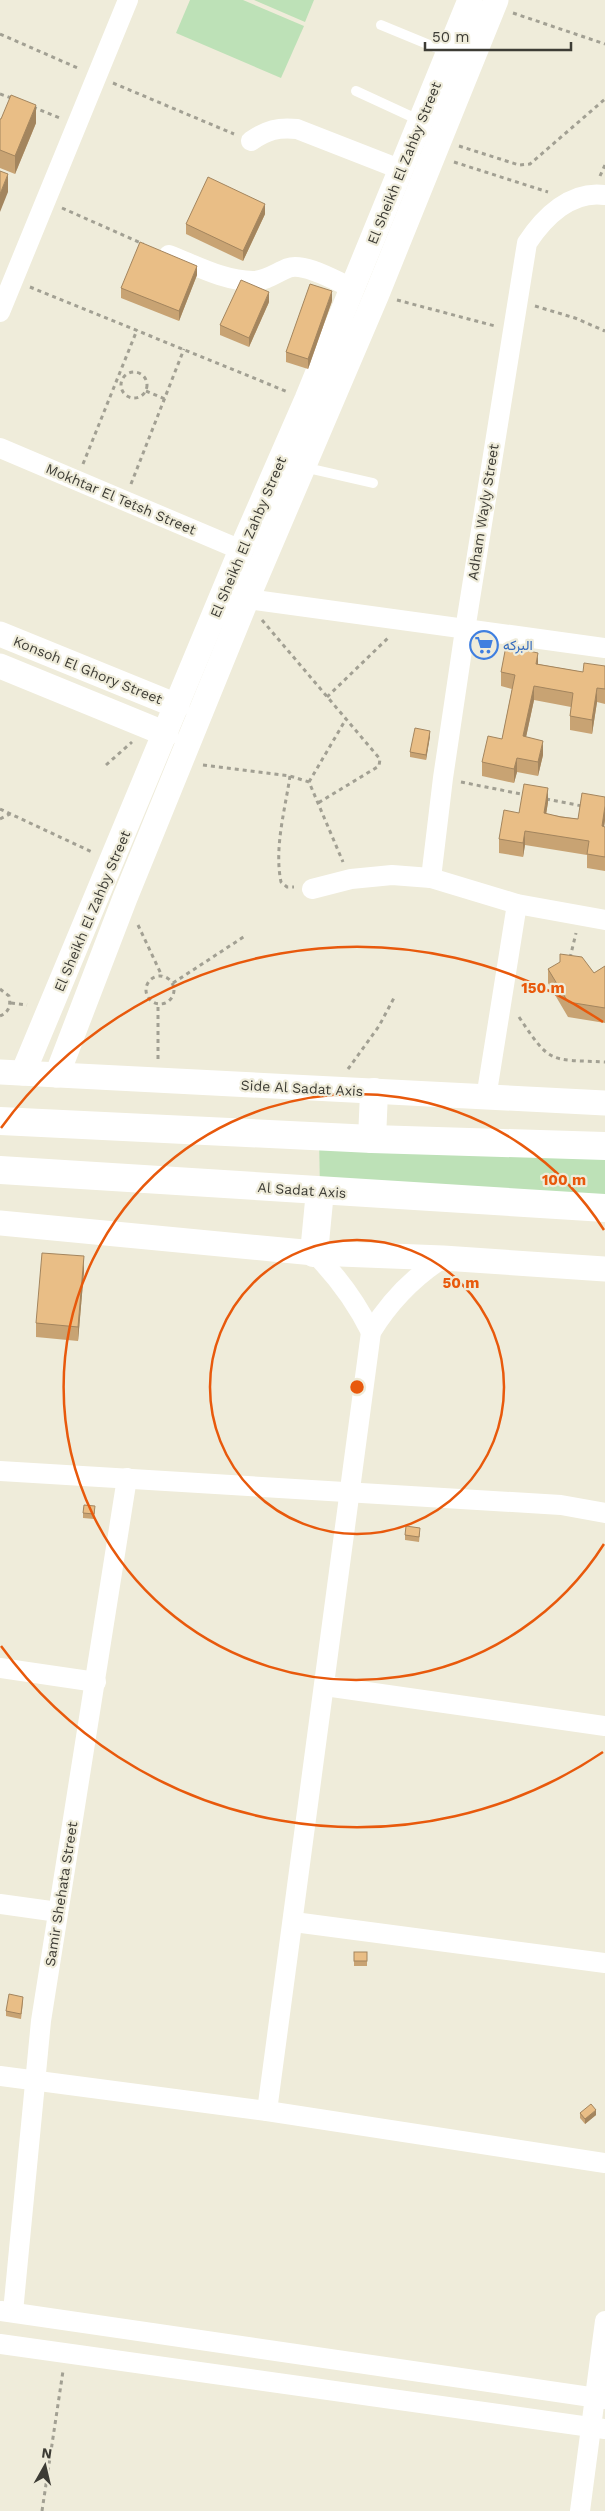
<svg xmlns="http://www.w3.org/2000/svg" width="605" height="2511" viewBox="0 0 605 2511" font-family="'Work Sans',Vazirmatn,sans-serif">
<rect width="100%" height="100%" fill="#efecda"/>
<g fill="#bde1b7">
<polygon points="190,0 243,0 304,26 281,78 176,33"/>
<polygon points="254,0 314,0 305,22"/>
<polygon points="319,1136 605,1146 605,1207 320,1191"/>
</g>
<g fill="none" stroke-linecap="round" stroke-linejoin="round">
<g stroke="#a2a093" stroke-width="3" stroke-dasharray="4 4" stroke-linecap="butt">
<polyline points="513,13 605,44"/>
<polyline points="0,34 80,69"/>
<polyline points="113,83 234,134"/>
<polyline points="0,94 14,99"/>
<polyline points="33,107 60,118"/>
<polyline points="459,146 519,165 530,164 605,99"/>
<polyline points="454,162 548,192"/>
<polyline points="600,176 605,165"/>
<polyline points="62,208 143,244"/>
<polyline points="30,287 288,392"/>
<polyline points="397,300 495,326"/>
<polyline points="535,306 575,318 605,331"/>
<circle cx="134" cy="385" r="13"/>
<polyline points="146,391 165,399"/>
<polyline points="83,464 137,330"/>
<polyline points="131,484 184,349"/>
<polyline points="262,620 380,759 379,766 318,803"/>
<polyline points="327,697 388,638"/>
<polyline points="106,765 132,742"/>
<polyline points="203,765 290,776 309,782 343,862"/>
<path d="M290 776C285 810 274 848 281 882L287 887H294"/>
<polyline points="309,782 346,719"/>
<polyline points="461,782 526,795"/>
<polyline points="546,799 582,806"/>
<polyline points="0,809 92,852"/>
<polyline points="0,819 10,814"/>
<polyline points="138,925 162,976"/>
<polyline points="570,958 576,933"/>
<circle cx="160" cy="990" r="14"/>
<polyline points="173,983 245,936"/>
<path d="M0 989 9 996C11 1006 9 1012 0 1016"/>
<polyline points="11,1003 27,1005"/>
<path d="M519 1017C551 1065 549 1059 605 1062"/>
<polyline points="158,1059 158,1005"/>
<polyline points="348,1069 379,1026 395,996"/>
<polyline points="42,2511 63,2371"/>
</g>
<g stroke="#fff" stroke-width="10">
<polyline points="381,25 449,53"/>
<polyline points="356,91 421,121"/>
<polyline points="303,467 373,483"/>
</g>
<g stroke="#fff" stroke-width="20">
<path d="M251 141C267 130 278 127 297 129L402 170"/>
<path d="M169 255C195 265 224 281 253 281 266 281 276 273 288 268 304 262 336 281 352 288"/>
<polyline points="0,312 128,0"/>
<polyline points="0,448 241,550"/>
<polyline points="233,597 605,648"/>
<path d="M431 878 443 778 465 630 527 243C544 217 571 190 605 195"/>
<polyline points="312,889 351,879 392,875 431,878 517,904 605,920"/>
<polyline points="486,1098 517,904"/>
<path d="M314 1253C338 1277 356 1302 371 1332"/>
<polyline points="0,1471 561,1505 605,1513"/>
<polyline points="0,1668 96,1682"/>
<polyline points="325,1686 605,1726"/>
<polyline points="0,1904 58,1912"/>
<polyline points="294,1922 605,1963"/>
<polyline points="0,2076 267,2111 605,2163"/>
<path d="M267 2111 371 1332C390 1301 412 1278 443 1258"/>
<polyline points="1,2311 605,2399"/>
<polyline points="13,2312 41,2021 127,1478"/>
<polyline points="0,2344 605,2429"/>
<polyline points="580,2511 605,2321"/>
</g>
<g stroke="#fff" stroke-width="25">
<polyline points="0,634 177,706"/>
<polyline points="0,666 166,734"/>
<polyline points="0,1072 605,1103"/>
<polyline points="23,1073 241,550 307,399 470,0"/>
<polyline points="57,1075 125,898 246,601 377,294 496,0"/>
<polyline points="0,1223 314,1253 443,1258 605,1269"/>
</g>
<g stroke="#fff" stroke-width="28">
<polyline points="0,1121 372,1139 605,1146"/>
<polyline points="372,1139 374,1092"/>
<polyline points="0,1170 605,1208"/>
<polyline points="314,1253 320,1191"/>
</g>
</g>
<g fill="#c8a373">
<polygon points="0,119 36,123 15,174 0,168"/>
<polygon points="265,214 243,261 186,234 186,224"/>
<polygon points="197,275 179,321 121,298 121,288"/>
<polygon points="332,301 308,369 286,362 286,352"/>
<polygon points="269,302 249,347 220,335 220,325"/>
<polygon points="538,664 583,672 605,666 605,704 597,702 592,734 570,730 570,716 571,707 534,700 526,737 543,755 538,776 517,772 514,783 482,776 482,762 502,739 512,689 501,686 501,672"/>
<polygon points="430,736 426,760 410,757 410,752"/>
<polygon points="605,797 605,820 604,827 605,827 605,871 587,868 587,855 525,845 523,857 499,853 499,839 519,813 548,802 546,814 578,819"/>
<polygon points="605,966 605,1023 568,1017 548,983 548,969 594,973"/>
<polygon points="84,1271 78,1341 36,1337 36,1323"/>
<polygon points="95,1511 94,1519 83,1518 83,1513"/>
<polygon points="420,1533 419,1542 405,1540 405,1535"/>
<polygon points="367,1952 367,1966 354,1966 354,1961"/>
<polygon points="23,2002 21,2019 6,2016 6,2011"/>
<polygon points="580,2113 596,2115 585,2124 580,2118"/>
</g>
<g fill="#a3855e">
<polygon points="36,105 36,123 15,174 15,156"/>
<polygon points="8,174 8,192 0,212 0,194"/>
<polygon points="265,204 265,214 243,261 243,251"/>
<polygon points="197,266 197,275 179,321 179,311"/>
<polygon points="332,291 332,301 308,369 308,359"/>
<polygon points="269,292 269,302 249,347 249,338"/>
<polygon points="538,653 538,667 536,664"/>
<polygon points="534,686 534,700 523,751 523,736"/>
<polygon points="597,688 597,702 592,734 592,720"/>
<polygon points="430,731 430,736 426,760 426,755"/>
<polygon points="543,741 543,755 538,776 538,762"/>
<polygon points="517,758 517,772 514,783 514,769"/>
<polygon points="548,788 548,802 544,828 544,813"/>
<polygon points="605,806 605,820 602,841 602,826"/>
<polygon points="525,831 525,845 523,857 523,843"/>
<polygon points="84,1256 84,1271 78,1341 78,1327"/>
<polygon points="596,2110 596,2115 585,2124 585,2119"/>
</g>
<g fill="#e9be86" stroke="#a3855e">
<polygon points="11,95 36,105 15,156 0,150 0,119 1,119"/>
<polygon points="0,171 8,174 0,194"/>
<polygon points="208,177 265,204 243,251 186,224"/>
<polygon points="140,242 197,266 179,311 121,288"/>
<polygon points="241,280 269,292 249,338 220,325"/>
<polygon points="310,284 332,291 308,359 286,352"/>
<polygon points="506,646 538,653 536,664 583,672 584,663 605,666 605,689 597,688 592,720 570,716 573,693 534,686 523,736 543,741 538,762 517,758 514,769 482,762 488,736 502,739 515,675 501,672"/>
<polygon points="415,728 430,731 426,755 410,752"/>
<polygon points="524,784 548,788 544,813 561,817 578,819 582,793 605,797 605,806 602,826 605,827 605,857 587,854 589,841 525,831 523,843 499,839 504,810 519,813"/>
<polygon points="560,954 582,957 594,973 605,966 605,1008 568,1002 548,969 560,962"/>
<polygon points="42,1253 84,1256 78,1327 36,1323"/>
<polygon points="84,1505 95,1506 94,1514 83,1513"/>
<polygon points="406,1526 420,1528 419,1537 405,1535"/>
<rect x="354" y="1952" width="13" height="9"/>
<polygon points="9,1994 23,1997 21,2014 6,2011"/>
<polygon points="591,2104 596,2110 585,2119 580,2113"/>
</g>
<g fill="none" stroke="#e8590c" stroke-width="2.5">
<circle cx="357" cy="1387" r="147"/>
<path d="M604 1544A293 293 0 1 1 604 1230"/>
<path d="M603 1752A440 440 0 0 1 1 1646M1 1128A440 440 0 0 1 603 1022"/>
</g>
<defs>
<symbol id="supermarket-ring" viewBox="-11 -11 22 22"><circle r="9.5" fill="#efecda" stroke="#3f7fe0" stroke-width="1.5"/><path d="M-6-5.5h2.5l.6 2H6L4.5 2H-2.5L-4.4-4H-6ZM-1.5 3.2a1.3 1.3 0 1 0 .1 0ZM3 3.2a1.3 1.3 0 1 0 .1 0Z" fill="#3f7fe0"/></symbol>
</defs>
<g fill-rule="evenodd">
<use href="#supermarket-ring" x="468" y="629" width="32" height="32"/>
</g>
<g text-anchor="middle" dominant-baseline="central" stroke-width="4.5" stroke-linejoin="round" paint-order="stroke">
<g font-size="14" fill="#3d3c35" stroke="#efecda">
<text transform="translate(404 163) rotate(-68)">El Sheikh El Zahby Street</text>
<text transform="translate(121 499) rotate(23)">Mokhtar El Tetsh Street</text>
<text transform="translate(483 512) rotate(-81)">Adham Wayly Street</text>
<text transform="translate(248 537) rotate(-67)">El Sheikh El Zahby Street</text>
<text transform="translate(88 670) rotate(22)">Konsoh El Ghory Street</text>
<text transform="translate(92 911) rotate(-67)">El Sheikh El Zahby Street</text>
<text transform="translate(302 1088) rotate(3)">Side Al Sadat Axis</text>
<text transform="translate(302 1190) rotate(4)">Al Sadat Axis</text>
<text transform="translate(61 1894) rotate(-81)">Samir Shehata Street</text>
</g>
<g font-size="14" fill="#366cbe" stroke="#efecda" text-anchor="start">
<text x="503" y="645">البركه</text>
</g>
</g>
<circle cx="357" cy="1387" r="8" fill="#e8590c" stroke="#efecda" stroke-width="2.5"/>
<g font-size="15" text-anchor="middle" font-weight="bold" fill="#e8590c" stroke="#efecda" stroke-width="4.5" stroke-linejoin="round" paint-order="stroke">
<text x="543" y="993">150 m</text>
<text x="564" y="1185">100 m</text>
<text x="461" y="1288">50 m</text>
</g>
<g transform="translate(45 2466) rotate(8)" stroke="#efecda" stroke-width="4" paint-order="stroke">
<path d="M0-4L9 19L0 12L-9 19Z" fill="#3d3c35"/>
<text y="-8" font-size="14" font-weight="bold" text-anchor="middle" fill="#3d3c35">N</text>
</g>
<path d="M425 42v8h146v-8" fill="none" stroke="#3d3c35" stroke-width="2.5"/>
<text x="432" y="42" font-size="15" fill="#3d3c35" stroke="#efecda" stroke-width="4" paint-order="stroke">50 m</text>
</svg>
